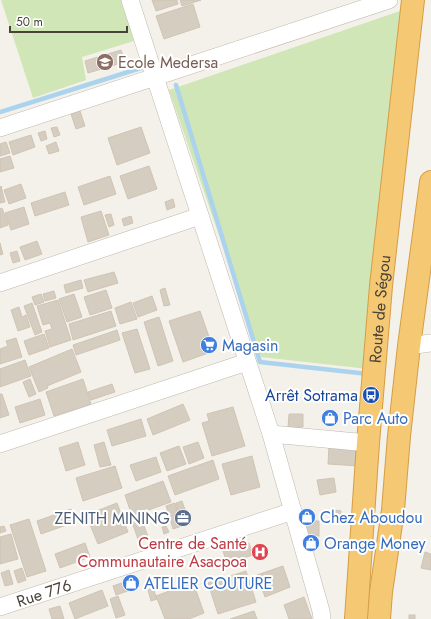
<svg xmlns="http://www.w3.org/2000/svg" width="431" height="619" viewBox="0 0 431 619" font-family="Jost,sans-serif">
<rect width="100%" height="100%" fill="#f4f1eb"/>
<g fill="#d1e6b6">
<polygon points="1,0 123,0 134,41 82,57 86,80 33,98"/>
<polygon points="400,11 368,369 261,357 169,90"/>
</g>
<g fill="none" stroke-linecap="round" stroke-linejoin="round">
<g stroke="#abd3ed" stroke-width="4.5">
<polyline points="176,85 260,362 368,374"/>
<polyline points="0,112 141,68"/>
</g>
</g>
<g fill="#d5cdc0" stroke="#d0c4b4">
<polygon points="152,0 177,0 178,4 156,11"/>
<polygon points="180,0 201,0 182,6"/>
<polygon points="193,4 200,27 164,39 156,16"/>
<polygon points="121,50 125,62 88,73 85,61"/>
<polygon points="80,111 85,126 76,129 71,114"/>
<polygon points="57,127 60,135 54,137 51,128"/>
<polygon points="141,127 150,153 117,165 108,138"/>
<polygon points="45,131 47,139 41,141 38,133"/>
<polygon points="31,135 35,147 13,155 9,142"/>
<polygon points="6,142 10,153 0,156 0,144"/>
<polygon points="56,142 59,151 49,154 46,146"/>
<polygon points="10,156 14,168 0,172 0,159"/>
<polygon points="149,166 157,189 128,199 120,176"/>
<polygon points="110,176 116,194 84,205 78,187"/>
<polygon points="21,184 26,198 9,204 4,190"/>
<polygon points="1,186 5,202 0,203 0,187"/>
<polygon points="65,192 69,205 35,216 31,203"/>
<polygon points="173,199 175,207 167,210 165,202"/>
<polygon points="24,207 29,224 11,230 5,213"/>
<polygon points="2,208 8,225 0,228 0,209"/>
<polygon points="101,211 109,235 88,242 81,217"/>
<polygon points="111,214 114,225 109,227 105,215"/>
<polygon points="131,216 133,223 124,226 122,219"/>
<polygon points="37,241 42,254 25,260 20,247"/>
<polygon points="0,243 3,254 0,255"/>
<polygon points="17,251 20,261 13,263 10,253"/>
<polygon points="114,272 118,283 88,292 84,280"/>
<polygon points="81,280 83,288 66,293 64,285"/>
<polygon points="165,288 170,305 164,306 160,290"/>
<polygon points="106,290 112,308 90,315 84,297"/>
<polygon points="54,291 56,298 45,301 43,294"/>
<polygon points="41,294 44,302 35,305 32,297"/>
<polygon points="74,294 82,317 67,322 59,299"/>
<polygon points="152,296 157,310 138,317 133,303"/>
<polygon points="58,300 71,340 50,347 45,331 52,329 50,323 43,325 37,306"/>
<polygon points="131,302 137,319 120,324 115,308"/>
<polygon points="32,303 42,332 35,335 24,306"/>
<polygon points="19,307 22,317 26,315 30,327 18,331 11,310"/>
<polygon points="111,311 116,326 73,340 69,324"/>
<polygon points="200,311 214,351 183,362 169,321"/>
<polygon points="159,317 173,361 158,366 144,322"/>
<polygon points="137,329 150,369 135,373 122,333"/>
<polygon points="117,330 120,340 76,355 73,345"/>
<polygon points="44,334 49,348 29,355 24,341"/>
<polygon points="16,338 22,357 0,364 0,349 8,346 6,341"/>
<polygon points="72,349 81,372 47,386 48,388 39,392 29,367"/>
<polygon points="25,360 31,376 0,387 0,369"/>
<polygon points="30,379 36,394 29,397 23,382"/>
<polygon points="83,379 91,404 54,416 46,392"/>
<polygon points="112,384 115,392 91,400 88,392"/>
<polygon points="0,394 2,394 9,415 0,418"/>
<polygon points="40,399 45,415 20,423 15,407"/>
<polygon points="183,404 190,420 153,435 147,419"/>
<polygon points="233,407 245,446 212,456 202,423 209,421 207,414"/>
<polygon points="289,414 303,414 303,427 288,428"/>
<polygon points="141,419 146,436 112,446 107,430"/>
<polygon points="78,442 85,465 66,471 59,448"/>
<polygon points="104,442 111,465 100,467 94,445"/>
<polygon points="198,442 204,458 189,464 183,447"/>
<polygon points="179,446 186,464 167,471 160,453"/>
<polygon points="329,446 361,448 360,466 328,464"/>
<polygon points="252,456 260,487 231,495 222,464"/>
<polygon points="156,457 161,472 136,481 130,465"/>
<polygon points="213,460 219,479 175,495 168,476"/>
<polygon points="115,466 122,488 83,501 76,478"/>
<polygon points="334,478 336,492 320,495 317,480"/>
<polygon points="163,481 171,502 132,516 125,495"/>
<polygon points="182,501 190,524 183,526 176,503"/>
<polygon points="117,503 128,532 98,544 86,515"/>
<polygon points="175,503 182,526 173,529 166,506"/>
<polygon points="71,509 75,522 41,534 37,521"/>
<polygon points="335,510 341,511 340,519 334,517"/>
<polygon points="141,518 149,539 139,542 132,522"/>
<polygon points="29,519 46,571 27,577 10,525"/>
<rect x="306" y="521" width="13" height="15"/>
<polygon points="4,526 6,531 0,533 0,527"/>
<polygon points="166,526 169,532 164,534 162,527"/>
<polygon points="11,534 18,559 0,564 0,537"/>
<polygon points="85,543 90,557 60,568 55,554"/>
<polygon points="249,543 253,555 227,563 223,551"/>
<polygon points="425,552 431,554 431,570 421,568"/>
<polygon points="283,566 290,587 265,597 257,575"/>
<polygon points="22,568 26,580 18,583 14,571"/>
<polygon points="9,570 13,584 5,586 1,573"/>
<polygon points="246,571 256,602 218,614 208,583"/>
<polygon points="133,579 136,588 116,595 113,586"/>
<polygon points="193,582 204,613 189,619 165,619 156,596"/>
<polygon points="153,588 157,599 151,601 148,590"/>
<polygon points="102,590 108,606 75,619 69,603"/>
<polygon points="118,596 125,615 116,618 110,599"/>
<polygon points="304,597 312,619 289,619 284,605"/>
<polygon points="60,606 64,619 52,619 49,609"/>
<polygon points="254,611 257,619 230,619"/>
<rect x="409" y="615" width="6" height="4"/>
</g>
<g fill="none" stroke-linecap="round" stroke-linejoin="round">
<defs>
<g id="street">
<polyline points="130,0 271,434 321,611 322,619"/>
<polyline points="0,128 389,0"/>
<polyline points="0,283 200,216"/>
<polyline points="409,346 431,343"/>
<polyline points="271,434 368,443"/>
<polyline points="0,444 247,362"/>
<path id="s1" d="M0 607 293 511"/>
</g>
<g id="highway">
<path id="s2" d="M356 619 368 443 381 286 413 0"/>
<polyline points="379,619 381,592 393,510 399,436 409,346 431,182"/>
</g>
</defs>
<use href="#street" stroke="#bfb9ad" stroke-width="18"/>
<use href="#highway" stroke="#d59d44" stroke-width="24"/>
<use href="#street" stroke="#fff" stroke-width="17"/>
<use href="#highway" stroke="#f5c874" stroke-width="22"/>
</g>
<defs>
<symbol id="school-disc" viewBox="-11 -11 22 22"><circle r="9.5" fill="#8d6e63" stroke="#fff"/><path d="M0-5L7-2L0 1L-7-2ZM-4 1L0 2.5L4 1V4Q0 6-4 4Z" fill="#fff"/></symbol>
<symbol id="supermarket-disc" viewBox="-11 -11 22 22"><circle r="9.5" fill="#3f7fe0" stroke="#fff"/><path d="M-6-5.5h2.5l.6 2H6L4.5 2H-2.5L-4.4-4H-6ZM-1.5 3.2a1.3 1.3 0 1 0 .1 0ZM3 3.2a1.3 1.3 0 1 0 .1 0Z" fill="#fff"/></symbol>
<symbol id="bus-disc" viewBox="-11 -11 22 22"><circle r="9.5" fill="#1a4fb4" stroke="#fff"/><path d="M-5-6H5V4H4V6H2V4H-2V6H-4V4H-5ZM-3.5-4V0h7V-4ZM-3.5 1.2v1.5H-2V1.2ZM2 1.2v1.5H3.5V1.2Z" fill="#fff"/></symbol>
<symbol id="shop-disc" viewBox="-11 -11 22 22"><circle r="9.5" fill="#3f7fe0" stroke="#fff"/><path d="M-5-2.5h2.3a2.7 3.5 0 0 1 5.4 0H5L5.5 6h-11ZM-1.5-2.5h3a1.5 2.3 0 0 0-3 0Z" fill="#fff"/></symbol>
<symbol id="office-disc" viewBox="-11 -11 22 22"><circle r="9.5" fill="#5c6f8a" stroke="#fff"/><path d="M-6-3h4V-5.5h4V-3h4V5H-6ZM-1-4.5V-3h2v-1.5ZM-6 0V1H6V0Z" fill="#fff"/></symbol>
<symbol id="hospital-disc" viewBox="-11 -11 22 22"><circle r="9.5" fill="#e0444e" stroke="#fff"/><path d="M-5-5h3v3.5h4V-5h3V5h-3V1.5h-4V5h-3Z" fill="#fff"/></symbol>
</defs>
<g fill-rule="evenodd">
<use href="#school-disc" x="95" y="52" width="20" height="20"/>
<use href="#supermarket-disc" x="199" y="335" width="20" height="20"/>
<use href="#bus-disc" x="361" y="385" width="20" height="20"/>
<use href="#shop-disc" x="320" y="408" width="20" height="20"/>
<use href="#shop-disc" x="297" y="507" width="20" height="20"/>
<use href="#office-disc" x="173" y="508" width="20" height="20"/>
<use href="#shop-disc" x="301" y="533" width="20" height="20"/>
<use href="#hospital-disc" x="250" y="542" width="20" height="20"/>
<use href="#shop-disc" x="121" y="573" width="20" height="20"/>
</g>
<g text-anchor="middle" dominant-baseline="central" stroke-width="4" stroke-linejoin="round" paint-order="stroke">
<g font-size="16" fill="#785e54" stroke="#fff" text-anchor="start">
<text x="118" y="62">Ecole Medersa</text>
</g>
<g font-size="16" fill="#484239" stroke="#fff">
<text stroke="none"><textPath href="#s2" startOffset="311">Route de Ségou</textPath></text>
<text stroke="none"><textPath href="#s1" startOffset="46">Rue 776</textPath></text>
</g>
<g font-size="16" fill="#366cbe" stroke="#fff" text-anchor="start">
<text x="222" y="345">Magasin</text>
<text x="343" y="418">Parc Auto</text>
<text x="320" y="517">Chez Aboudou</text>
<text x="324" y="543">Orange Money</text>
<text x="144" y="583">ATELIER COUTURE</text>
</g>
<g font-size="16" fill="#164399" stroke="#fff" text-anchor="end">
<text x="358" y="395">Arrêt Sotrama</text>
</g>
<g font-size="16" fill="#4e5e75" stroke="#fff" text-anchor="end">
<text x="170" y="518">ZENITH MINING</text>
</g>
<g font-size="16" fill="#be3a42" stroke="#fff" text-anchor="end">
<text x="247" y="543">Centre de Santé<tspan x="247" dy="18">Communautaire Asacpoa</tspan></text>
</g>
</g>
<path d="M10 26v6h117v-6" fill="none" stroke="#484239" stroke-width="2"/>
<text x="16" y="26" font-size="12" fill="#484239" stroke="#ffffff" stroke-width="3" paint-order="stroke">50 m</text>
</svg>
